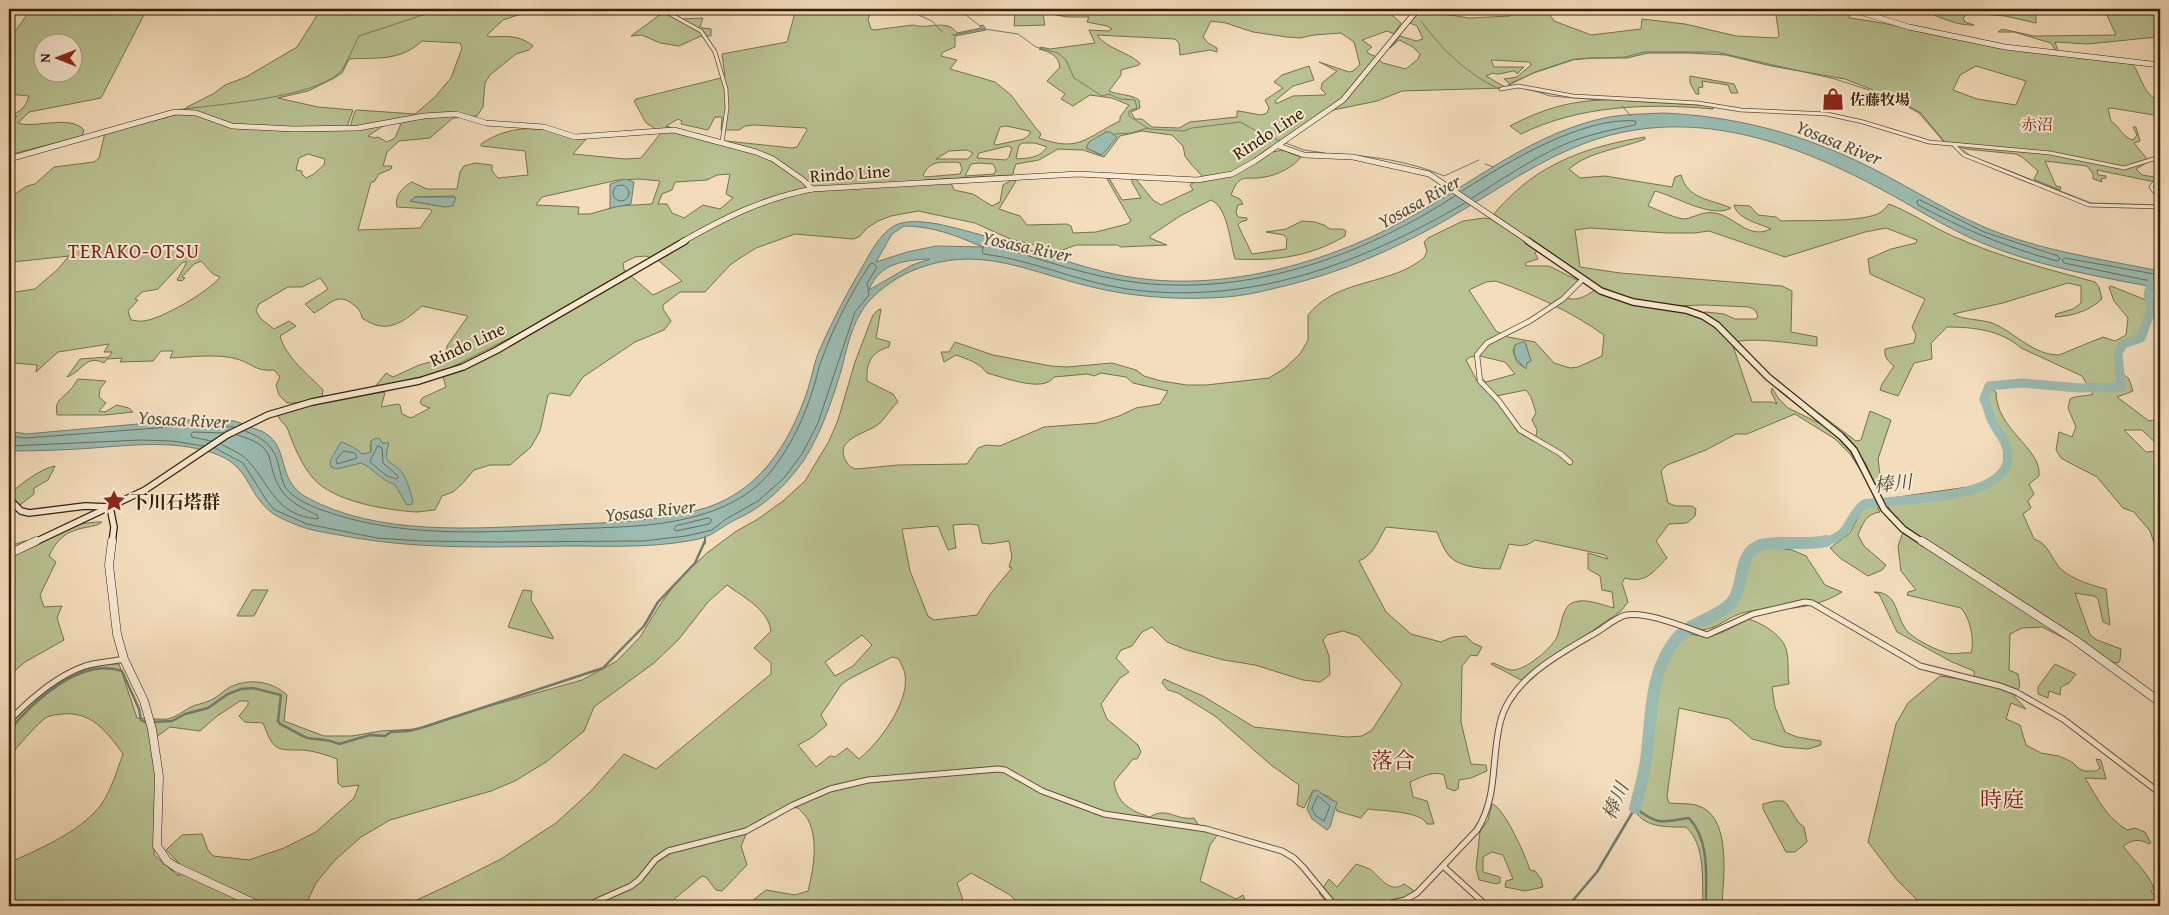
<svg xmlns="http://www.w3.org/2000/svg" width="2169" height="915" viewBox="0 0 2169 915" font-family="'Gentium Book Plus','Noto Serif JP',serif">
<rect width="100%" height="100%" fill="#f3ddbc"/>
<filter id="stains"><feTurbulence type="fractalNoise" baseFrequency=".004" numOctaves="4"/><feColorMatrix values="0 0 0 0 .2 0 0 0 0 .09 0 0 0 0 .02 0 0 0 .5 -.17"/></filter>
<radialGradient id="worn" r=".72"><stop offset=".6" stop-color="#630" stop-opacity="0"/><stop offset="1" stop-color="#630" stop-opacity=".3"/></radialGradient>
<g fill="#b9c292" stroke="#76704a" fill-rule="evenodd">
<path d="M31 9H147L101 98 29 112 18 123C34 129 70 114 84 130L82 136 9 155V126L17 116 9 117V115C21 112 25 108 29 96L9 94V40ZM42 42H72V72H42Z"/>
<path d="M321 9H524L521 14 503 20 487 35 490 37C506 36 520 35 533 46L529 50 516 54 490 75 485 83 483 107 477 116 453 118 430 138 399 141 387 152 383 166H392L391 169 379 174 374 182H371L358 230 420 228 432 211 430 209 397 207C394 196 403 187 412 182L427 189H457L460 172 464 166 475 163 492 165V171L498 178 528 175 525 151 481 146V144C514 121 550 128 586 139L573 154 625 159 641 158 660 134 653 127 646 123 634 101 636 99 725 77 722 54 787 42 796 9H872L868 19 871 29 874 30 913 25C928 30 947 18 957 33L981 28 980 26 983 25 986 30 955 36V47L943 52 941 56 957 60 950 69 995 82 1011 95 1035 127 1041 134 1039 138C1080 153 1086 137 1120 121V117L1129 105 1112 98 1090 95 1073 106 1061 99 1065 94 1047 81 1060 67C1058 55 1050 52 1039 49L1041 47 1050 49 1095 43 1089 30 1109 31 1112 29 1107 26 1087 22 1089 17H1067L1046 13 1043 15 1045 25 1014 26 1015 13 1021 9H1385L1401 23 1394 34 1387 31 1362 40 1372 47 1367 51 1369 54 1375 56 1383 63 1406 69 1418 59 1420 54 1413 47 1399 40 1390 48 1400 36 1416 41 1423 39 1417 26 1410 23 1420 9H1440L1444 14 1469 18 1510 16V11L1514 9H1546L1554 21 1591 35 1641 29 1642 19 1685 24 1736 36 1777 38 1779 36 1776 15 1769 11 1768 9H1841L1850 11 1849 18C1894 23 1938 37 1983 44 2032 51 2082 56 2131 62 2142 75 2142 95 2160 101V116L2111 108 2108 109 2111 121C2120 127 2122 137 2133 140L2137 135 2133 127H2136L2140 141 2134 143 2147 159 2146 163 2136 169 2142 175 2160 178V183L2097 170 2098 175 2106 176V178L2101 179 2102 182 2093 179V174L2087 166 2045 161 2056 186 2061 187 2060 190 2035 180 2034 179 2038 171 2022 157 2016 154 1966 149 1944 142 1919 113 1896 100 1891 103 1872 96 1873 90 1845 79 1771 66 1726 55 1690 53H1648L1627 58H1590L1571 60 1535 72 1509 85V83L1504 79 1517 77 1531 65 1530 62 1491 60 1494 67H1524L1517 74 1515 71C1508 71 1499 76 1493 73L1486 76 1505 87 1503 88 1402 91 1377 101 1328 111 1270 150 1273 152 1282 150 1301 157C1294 167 1277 175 1265 177 1246 181 1240 171 1231 195L1240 199 1243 204 1238 205 1236 212 1238 217 1247 218V220L1241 222 1238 225 1252 254 1286 249 1287 239 1284 235 1266 232 1286 229 1302 221 1315 222 1324 225 1330 229H1342L1346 231 1345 236C1310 257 1275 261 1235 259 1230 243 1228 207 1211 200L1180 216 1150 236V238L1167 245 1120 247 1118 245H1076L1060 251 1010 239 975 223 918 211 891 216 878 221 867 228 859 237 853 239 795 234 756 248 740 258 730 265 705 292H680L663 305V309L671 321 664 330 635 342 583 377 570 396 551 393 548 395 540 431 531 447 510 465H490L474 470 462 484 453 492 442 496 435 510C428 510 423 512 416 512 387 510 333 502 313 478 301 464 294 446 288 430 286 424 279 421 278 415L309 406 383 392 385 393 381 407 398 404 400 405 402 414 411 418 430 408 422 405 420 402 422 398 446 387 443 377 494 355 519 339 516 335 442 372 374 388 386 373 393 377 419 365 445 358 447 346 468 316 422 306C402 323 387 335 362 318 361 312 359 309 354 305 337 291 330 305 314 313L305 304 328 289 320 278 302 287H288L259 304 256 310 260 318 274 329 289 321 296 326 280 336C286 358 308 374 323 390L322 397C310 401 299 403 287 403L279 395 276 385 280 377 274 370C254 372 252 362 233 358 213 354 191 357 170 358L173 351H161L153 361 120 362 122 358 107 359 104 363C86 354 83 371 67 377L80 359 109 357 112 352H104L109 344 58 352 36 372 37 365 14 363 9 367V293L35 289 58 269 69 256 13 262 9 268V255L12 248 9 247V198L27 186 35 184 54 167 94 162 99 158 105 133 183 113 187 107 213 94 225 85 246 77 297 47ZM1211 21 1226 23 1253 32 1287 37 1300 38 1314 35 1341 33 1354 42 1360 65 1353 71 1349 72 1319 62 1337 71 1322 83 1321 89 1326 94 1324 95 1293 96 1278 103H1275L1276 100 1293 86 1314 80 1309 66 1282 75 1274 82 1283 88 1265 100 1269 108 1267 113 1261 115 1239 111H1237V117L1190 122 1179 128 1152 127 1142 119H1135L1131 112 1140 108 1139 100C1131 94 1118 95 1109 91L1121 75V70L1139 65 1140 63C1126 51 1107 49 1097 35L1175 39 1179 43 1180 55 1210 50 1217 52V48L1208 43 1203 37ZM422 41 460 43 462 48 451 78 434 98 415 114 357 110 355 111 350 127 397 121 401 124 395 138 387 142 378 137 375 138 368 136 383 126 347 127 353 110 318 107 278 98 308 91 334 78 342 73 349 59C378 57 399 62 422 41ZM1976 66 2026 81 2016 105 1977 99 1953 90 1960 75ZM715 117H722L721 130H739L745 126 754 125 806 128 807 130 797 147 792 148 726 141 721 143 666 126 678 119 682 121 681 124 708 130ZM1006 126 1030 131V134L1024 139 996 145 994 144 1000 127ZM1142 131 1172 135 1183 146 1185 156 1191 164 1203 177 1200 182 1192 183 1190 185 1193 190 1161 205 1153 200 1136 179H1132V182L1141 198 1122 200 1109 178 1106 177 1131 221 1127 224 1096 232 1073 233 1071 226 1067 224 1027 225 1020 216 999 209 1016 181 1012 180 1003 185 1000 202 992 206 973 194 954 190 951 183 924 180 1011 175 1014 173 1013 172 1016 164 1039 160 1058 149 1083 150 1104 157 1120 136ZM1106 132 1113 134 1101 155 1086 148 1094 140ZM1023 143H1035L1047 147C1040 158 1029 158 1018 159L1016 158 1019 145ZM1008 146 1012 148 1009 157 1006 160 977 158 979 153ZM967 150 973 153 968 159H936L949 151ZM308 154 325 159 324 165 314 174 306 178 302 174V171L296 170 299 158ZM957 162 960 163 962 169 960 174 925 177 923 175C931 159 941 163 957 162ZM979 163 993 164 996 170 994 174 965 176 971 164ZM730 174 726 194 733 198 720 209 703 205 684 218 672 213 667 204H658L662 194 672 190 675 182 707 180 717 175ZM640 179 660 181 652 204 618 206 590 214H578L579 207 536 205 542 197 618 180ZM454 196 445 207 410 201 415 197ZM646 256 659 261 682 281 653 295 624 270 623 263 635 257ZM201 261 213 274 220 277C210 291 160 320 143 321 139 322 135 320 131 320L128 311 138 300 135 299 142 292 158 289 183 262H187L177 280 182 281 185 278 182 277 194 264ZM380 439 384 464 357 462 362 454 371 453 370 445Z"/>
<path d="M1917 9H2044L2036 13V23L2005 16 1968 13 1963 18 1965 22 1974 25C1954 26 1935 14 1917 9Z"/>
<polygon points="2073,9 2160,11 2160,41 2157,37 2088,44 2055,42 2058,51 2056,51 2051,43 2014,32 1998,32 2002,29 2034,36 2116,35 2107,15"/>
<polygon points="662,13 680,19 703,18 700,26 703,28 711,29 711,36 701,36 679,46 660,43 642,35 631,36"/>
<polygon points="1690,76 1734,84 1738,93 1731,93 1728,85 1702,81 1703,87 1698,88 1699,94 1696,94 1690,83"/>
<path d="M1615 100 1713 106V109C1649 103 1580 105 1521 134L1510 126C1544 108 1576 99 1615 100Z"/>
<path d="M1645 137V139C1620 149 1590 151 1569 169L1580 178 1605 176 1672 187 1675 177 1681 175C1688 200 1711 199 1731 208 1712 219 1675 196 1655 191L1648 206C1656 209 1679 220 1685 219 1695 217 1703 211 1715 213 1736 217 1748 240 1771 229 1759 223 1738 220 1734 205L1750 206 1758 215 1776 217 1781 221C1803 220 1865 223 1881 212 1884 210 1887 206 1889 204 1912 213 1932 227 1955 237 2000 257 2047 269 2095 282L2099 287 2102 299C2089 311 2073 316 2055 317L2056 314 2073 309 2081 303V286L2068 283 2003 303 1953 314C1963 320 1980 319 1992 323 2015 332 2032 355 2059 355L2103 337 2115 341 2126 335 2128 318 2114 301 2109 287 2111 286 2146 300 2148 309 2138 337C2116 349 2117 339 2116 368L2129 379 2133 391 2117 397 2149 421 2160 419V447L2142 430H2124L2146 452 2160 451V516L2157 538 2160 549V561L2150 531 2134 512 2123 508 2097 477 2070 463 2061 458 2056 450 2059 432 2072 437 2076 427 2068 408 2070 399C2077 395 2085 397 2093 394L2082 376 2021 348C2001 330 1973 327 1947 327L1931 343 1932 359 1914 363 1898 396 1880 390 1882 384 1894 366C1888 361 1884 358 1885 349L1914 343 1916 335 1912 327 1925 299 1870 274 1868 259 1891 249 1916 243 1917 240 1886 228 1865 232 1785 257 1709 231 1694 233H1667L1590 228 1575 230 1580 267 1620 273 1782 286 1792 291 1791 332 1817 337V346C1795 344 1751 336 1732 343L1752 402H1773L1777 404 1771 392 1772 388 1779 399 1788 408 1823 425 1847 446 1865 477 1850 454 1835 439 1795 414 1747 434H1736L1706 450 1667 465 1661 471 1668 503 1676 506H1692L1696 509 1695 516 1687 523 1669 524 1656 541 1667 558C1653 572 1646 584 1625 578L1622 583 1628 602 1621 611 1521 680 1491 664 1493 663C1499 665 1505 669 1511 670 1524 672 1552 648 1557 637 1561 628 1562 607 1572 603 1584 597 1602 605 1614 608L1612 592 1602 590 1600 576 1588 569V553L1608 559 1605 555 1535 540C1526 547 1520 546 1509 544L1500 569C1486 569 1461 568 1450 557 1444 550 1440 540 1437 532L1386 527C1378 540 1374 555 1359 561L1386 612 1411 634 1441 642 1453 637 1466 636 1473 643 1482 647 1477 656 1471 655 1462 666 1461 722 1471 764 1486 765 1487 771 1471 778 1459 780 1458 789 1454 791 1447 788 1444 775C1433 770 1420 778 1410 782L1413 797 1427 801 1434 824H1427C1421 811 1382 811 1368 809L1361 818 1337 811 1331 798 1313 790 1304 808 1297 805 1299 785 1271 765 1215 716 1178 693 1168 690 1162 683 1164 679 1203 696 1254 727 1347 737 1362 736 1372 730 1402 684 1358 636 1343 631 1327 635 1323 640 1329 656 1330 675 1320 682 1303 680 1255 665 1224 660 1187 650 1167 642 1152 627 1142 632 1132 646 1121 650 1116 658 1129 672 1120 678 1101 704 1107 719 1138 745 1141 752 1137 759H1133L1114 782C1117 803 1130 811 1150 817 1166 806 1177 821 1194 818L1202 831 1218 834 1210 845 1200 881 1236 899 1243 895 1247 906H1021L1010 895 971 873 957 883 965 906H751L752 901 766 890 795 895 808 891C813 871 818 844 810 824 808 818 802 812 798 808L787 807 749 828 741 846 747 865 722 891 716 890 706 877 702 876 666 906H387L406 905 449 885 501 859 556 823 590 792 624 754 656 769 771 674V663L754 648 771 631C768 609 743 597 727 585L708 602 679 639 654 663 594 707 584 731 546 762 515 781 491 791 390 820 361 837 334 861 316 883 305 906H266L262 905 257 906H9V863C38 849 72 836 95 812 109 798 116 773 123 754 107 732 92 711 62 714 55 715 49 715 44 719 31 730 20 745 9 756V726C36 696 77 663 119 664L137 718C147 718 159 720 168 719 176 717 182 712 189 708 195 704 204 704 211 700 218 697 223 691 230 687 249 678 272 681 287 695L284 721 324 736H352L381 731 416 729 455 716 582 680 617 661 640 637 661 603 679 579 707 553 735 532 758 519 783 501 805 481 829 441 838 420 855 362 873 315 878 310 881 309 876 338 890 342 889 347C871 352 866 363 867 381L893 394 898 402C891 408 886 417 880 423 868 434 831 438 847 463 850 467 853 469 857 469L898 465 967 464 978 448 986 445 1000 446 1044 427 1097 423 1119 416 1136 408 1160 404 1168 391 1133 383 1126 377 1101 373 1094 376 1087 374 1054 377C1052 379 1051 381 1048 382 1034 389 1002 377 987 373 980 363 967 359 956 355L944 362 941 352H949L955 342 993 355 1051 366 1067 367 1112 363 1136 370 1144 376 1161 381 1187 385H1206L1269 378 1285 368 1300 354 1308 340V315C1333 284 1371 285 1404 270 1411 267 1418 262 1424 258L1427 251 1424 242 1428 238 1463 221 1484 218 1491 219 1527 237 1494 214C1500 206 1508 199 1515 192 1552 158 1597 145 1645 137ZM1537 251 1550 255 1598 288C1587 295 1577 303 1564 297L1579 281 1549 266H1526L1525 263 1538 259 1535 253ZM1496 281C1535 295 1570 311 1604 335L1602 356 1578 367 1570 368 1554 363 1535 342 1508 337 1496 331 1469 290 1486 282ZM1705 305 1749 307 1755 310 1758 316 1756 319H1735L1724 314 1706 312 1700 313 1673 306ZM1525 342 1531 361 1527 363 1525 368 1517 362 1513 351 1515 345ZM1480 356 1505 362 1515 374 1486 382 1482 379V383L1496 396 1526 390 1531 397 1536 413 1532 420 1537 430 1535 442 1518 432 1502 408 1477 381 1466 360 1470 357ZM969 524 978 525 982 543 990 544 1009 541 1012 557 1009 567 1012 568 991 593 977 615 934 620 928 616 910 571 902 529 938 526 948 550 956 548 953 525ZM862 635 872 645 853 666 835 676 825 662ZM892 657 899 659C901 664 904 669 905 674 910 702 879 743 859 759L847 748 835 757 830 756 816 767 798 745 811 738 827 725 821 715 841 685 849 679ZM240 701H248V705L239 716 245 722 263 723C274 751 275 750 303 750 314 751 327 755 337 759L338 783 342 787 359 785 354 798 316 832 284 848 249 860 213 856 208 850 202 834 182 835 166 850 180 864 179 876 154 855 157 777 152 740 170 727 200 731 217 716Z"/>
<path d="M78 379 106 381 100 389 99 397 106 403 99 411 105 412 117 405 129 408 133 412 106 415H57C54 400 62 399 70 390 73 387 75 383 78 379Z"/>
<path d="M1990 388 1996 392C1996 430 2042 448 2039 476L2029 484 2034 494 2028 501 2031 508 2023 514 2034 539C2049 543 2051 560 2062 570 2074 580 2091 585 2106 589L2110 625 2103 622 2098 599 2094 596 2075 593 2090 635 2097 640 2121 649 2120 660 2118 663 2112 662 2042 627 2022 628 2010 634 2009 670 2018 674 2020 686 2014 696 2026 709 2011 703 2006 719 2020 725 2026 745 2041 753 2059 756 2072 762 2078 768 2084 771H2096L2100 768 2096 759 2101 760 2106 779 2085 778C2099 800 2104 815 2127 830L2135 828 2145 832 2151 843 2149 844C2139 838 2132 840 2123 846 2133 860 2149 873 2154 889L2151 891 2160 903V906H1923L1897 880 1868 842 1896 724 1908 703 1940 676 1974 681V671L1952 662 1897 632 1879 594 1874 592C1900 592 1894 618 1909 633 1918 641 1936 650 1947 653 1954 655 1963 652 1971 653 1975 641 1970 617 1961 608L1907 595 1908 592 1916 590 1901 571 1898 546 1905 527 1891 512 1884 499 1968 487 1988 481 2004 466C2004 454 2004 445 2000 434 1995 417 1983 406 1990 388Z"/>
<polygon points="1804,402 1856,441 1861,440 1870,411 1891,420 1878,459 1882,491 1877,489 1866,464 1854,446"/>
<path d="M55 466 48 480 34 488V494L20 505 10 494C20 484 42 468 55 466Z"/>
<path d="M1876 505 1880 512C1866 514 1863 523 1858 535L1864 546 1886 565 1882 570 1868 576 1840 558 1830 548 1850 533 1862 509Z"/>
<path d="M96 522H102C99 525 93 526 88 527 67 531 58 537 49 556L56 562 40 595 44 607 62 606 57 618 64 640 25 662 9 676V546L25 541H42L80 524Z"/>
<path d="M1771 547 1792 550 1806 556 1825 585 1842 592C1823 604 1802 608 1779 609 1764 610 1751 609 1737 615 1722 621 1711 633 1694 629L1693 627 1697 625C1710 618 1728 613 1737 601 1752 579 1735 552 1771 547Z"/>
<polygon points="252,590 268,590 254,616 237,616"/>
<polygon points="523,590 532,591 531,600 553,637 553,639 508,627"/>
<path d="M1748 619C1760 622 1777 632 1784 644 1790 655 1787 672 1789 684L1772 687 1775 707 1785 732 1797 737 1821 741V745L1808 749 1783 747 1752 739 1729 719 1679 708 1667 796 1669 803C1678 804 1688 803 1696 805 1733 815 1723 878 1722 906H1703C1702 881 1706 845 1686 827 1666 827 1642 828 1633 807 1636 791 1641 775 1643 758 1649 710 1647 672 1678 631 1712 641 1718 635 1748 619Z"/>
<polygon points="2055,664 2076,674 2069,683 2061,687 2060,695 2049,691 2048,698 2038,694 2038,687"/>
<polygon points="1775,801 1783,801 1787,804 1798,822 1804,827 1807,842 1795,852 1786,852 1763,809 1763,804"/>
<path d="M1492 804C1504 807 1526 857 1530 870L1535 871 1541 879 1543 887 1525 891 1505 887 1506 881 1513 879 1503 855 1492 852 1483 857V872L1500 877V883L1497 884 1479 880 1476 868 1480 832 1488 820Z"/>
<path d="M1356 864C1361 866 1367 867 1371 870 1381 878 1390 894 1404 884L1413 890V893L1389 906H1330L1319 893 1329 879 1337 887Z"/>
</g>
<g fill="#9bbbb2" stroke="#727d6c" fill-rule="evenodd">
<path d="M1663 113C1732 116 1795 132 1857 161 1900 181 1940 208 1984 227 2041 251 2101 259 2160 271V288C2098 277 2031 265 1973 239 1944 226 1917 209 1888 193 1811 151 1725 116 1635 130 1564 141 1511 182 1451 217 1398 248 1343 272 1284 286 1268 290 1252 294 1236 296 1189 301 1138 298 1092 287 1024 271 975 241 905 274 888 283 869 297 860 314 850 331 846 352 841 371 832 401 821 433 804 460 790 480 773 498 752 511 746 515 738 518 731 522 712 533 712 537 688 541 648 548 608 546 568 546 491 547 414 550 339 535 323 532 307 530 292 523 287 521 274 515 271 512 245 491 251 466 213 453 174 440 133 445 93 448 65 450 37 451 9 451V431L26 434C67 430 108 427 149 423 174 421 209 417 234 421 239 422 245 425 250 427 254 429 261 430 265 433 290 448 276 480 306 497 378 537 476 528 555 525 602 523 650 522 695 511 757 496 789 446 808 389 812 376 814 363 819 351 831 324 845 296 860 271 868 257 879 234 894 226 907 219 923 222 938 224 994 236 1049 258 1105 272 1205 297 1318 268 1407 219 1473 183 1533 132 1609 117 1627 114 1646 114 1663 113ZM904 226C933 226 957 236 983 247L936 246 907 252 876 262 892 234ZM930 259 912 265 869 290C879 263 905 260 930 259Z"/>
<polygon points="1106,132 1110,132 1117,137 1102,155 1086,148 1089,142"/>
<polygon points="625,179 634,182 631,204 610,208 610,184"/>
<polygon points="415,197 456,197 453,206 445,207 410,201"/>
<path d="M1522 342H1525L1531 361 1527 363 1526 369C1518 361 1512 357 1515 345Z"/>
<path d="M376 438 380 439 382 443H389C381 468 394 459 403 474 408 482 410 492 413 501L412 504 407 505 395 485 385 480 367 466 361 463 337 469 331 467 330 461 341 442C346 443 359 450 362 454L371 452V441Z"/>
<polygon points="1317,790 1329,799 1337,802 1330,827 1327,830 1312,819 1307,809 1312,793"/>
</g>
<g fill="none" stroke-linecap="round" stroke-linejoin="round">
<g stroke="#686d5a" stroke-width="1">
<circle cx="621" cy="193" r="8"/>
<path d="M1462 191C1506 163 1583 116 1636 121L1635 125C1610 130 1585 135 1561 146 1530 160 1501 180 1472 198"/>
<path d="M1455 196C1362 256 1253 295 1141 283 1088 277 1037 258 987 243L984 244 982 252 984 254C1033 260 1078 282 1127 289 1250 306 1360 264 1465 203"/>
<path d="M1920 200 1984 232 2058 256 2060 259 2057 261C2008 248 1963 229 1918 205L1917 201Z"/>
<polyline points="2160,275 2065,258 2062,260 2064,263 2160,283"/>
<polyline points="9,436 26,438 183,426 234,427"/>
<polyline points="211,441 192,437 191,434 193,432 223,433"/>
<path d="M221 444C229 449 242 453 248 461 272 487 275 515 318 519L317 515C305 509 290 503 282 491 262 462 283 448 237 435"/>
<polyline points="9,446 141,440 172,441 204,446"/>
<polygon points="378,446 382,448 383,463 398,476 397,479 387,476 370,462"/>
<path d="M215 448 243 463 267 501 275 510 307 524 377 538 421 541 496 542 643 541 686 536 712 530 726 519 758 501 784 478 802 454 818 423 855 312 869 295 867 283 877 267 873 263 870 264C851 294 834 325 822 359 818 368 817 377 814 386 805 416 791 446 772 470 754 493 728 507 700 515 657 528 611 527 566 529 483 532 399 539 319 509 307 504 293 498 285 487 282 481 281 474 279 467 275 447 264 438 245 431"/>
<polygon points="344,451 355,453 357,458 337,464 336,460"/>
<polygon points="709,518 712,520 709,524 676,531 674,529 676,526"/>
<polygon points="1318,796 1330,806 1324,821 1316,816 1312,809"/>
</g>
<g stroke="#727d6c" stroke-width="1">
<polyline points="607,9 609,13"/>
<polyline points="633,9 640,11 653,9"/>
<polyline points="905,9 932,21 942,32"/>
<polyline points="949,9 962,12 984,29 1018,34 1036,47 1058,53 1066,60 1074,78 1102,96 1109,94 1120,99 1135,100 1137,108 1129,111 1129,116 1149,129 1184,131 1192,128 1240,122 1262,134 1304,150 1325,153"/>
<path d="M1421 21C1443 51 1467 74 1501 90"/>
<polyline points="952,35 984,29"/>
<path d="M1503 90 1513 82 1534 73 1576 59 1625 57 1644 52H1716L1835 79 1869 90V97C1880 102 1889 104 1900 101L1921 113 1944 141"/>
<polyline points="1535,91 1550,96 1600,100"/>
<polyline points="1622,106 1631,116"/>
<path d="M175 110C213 105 313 98 339 73 346 67 354 45 359 36L441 9"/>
<polyline points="1115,134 1131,133 1148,128"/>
<polyline points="1963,150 1971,156 2091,203 2160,205"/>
<path d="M1335 154C1372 156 1410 161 1444 176L1479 160"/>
<polyline points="1485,164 1494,167"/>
</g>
<polyline stroke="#727d6c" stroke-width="2" points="705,537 705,543"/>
<g stroke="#727d6c" stroke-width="2.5">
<path d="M152 722 172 721 185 714 208 708 228 694 241 689 253 688 281 695 278 721 280 724C287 727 303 737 308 738 320 740 328 739 339 744L370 735 385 736 391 732 409 731 424 727 603 668 644 626 658 602 695 563 705 541"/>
<path d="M9 731C33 701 81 657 122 671L139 709 141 720 147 723"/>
<path d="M1568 906 1597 872 1635 808C1660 826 1660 822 1689 818 1710 841 1706 876 1706 906"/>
</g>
<path stroke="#9bbbb2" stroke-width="9" d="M1819 543C1854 536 1843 522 1864 504 1895 499 2009 502 2008 456 2008 442 1997 432 1992 421 1989 414 1987 406 1984 399L1989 386 2022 383 2079 388 2121 387 2118 353 2123 344 2141 338 2152 308 2148 295 2152 281"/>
<path stroke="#9bbbb2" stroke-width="12" d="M1635 808C1639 792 1644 776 1646 760 1652 719 1648 671 1678 637 1691 622 1714 619 1729 605 1746 590 1736 552 1761 545 1780 540 1805 546 1826 541"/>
<defs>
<g id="street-far2">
<polyline points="661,9 701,31 715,52 726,89 727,108 722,142"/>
<polyline points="1501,89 1518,86 1573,96 1698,103 1741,110 1827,114 1863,122 1929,142 2050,153 2124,168 2160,157"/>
<polyline points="1954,145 1964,155 2089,205 2160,207"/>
<polyline points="2156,158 2160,167"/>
<polyline points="2160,181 2154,183 2151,187 2160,199"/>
</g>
<polyline id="street-far1" points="1570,462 1561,454 1520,430 1499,401 1480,381 1477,355 1487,343 1530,321 1563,299 1583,279"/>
<g id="street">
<path d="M9 721C30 699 56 676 85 666 98 662 111 662 124 659"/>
<polyline points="1443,866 1487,906"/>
<polyline points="367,906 407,903 443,906"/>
<polyline points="586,906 631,886 639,880 655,860 668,851 746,831 793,805 830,789 868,780 998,769 1005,770 1042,791 1104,814 1206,829 1282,851 1294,858 1303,867 1335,906"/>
<path d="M1378 906 1405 900 1417 893 1477 830C1498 797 1491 760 1500 723 1510 679 1561 653 1597 632 1605 627 1617 617 1626 615 1648 611 1686 628 1707 635L1753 614 1805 602 1812 603 1920 666 2000 686 2016 692 2063 719 2160 793"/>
</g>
<g id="secondary-far2">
<polyline points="1705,9 1725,11 1751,9"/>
<polyline points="1850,9 1909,27 2005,47 2160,65"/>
<polyline points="1279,146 1304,155 1353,157 1429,174 1530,242"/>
<polyline points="9,159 175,112 196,113 232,126 293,129 358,128 424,116 456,114 486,123 544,127 575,137 674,130 756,152 773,159 803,180 812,189"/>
<path d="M682 242C726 217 762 199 812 189L1078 174 1197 180 1232 174 1255 161 1343 100 1418 9"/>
</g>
<g id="secondary-far1">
<polyline points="1528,241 1601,291 1633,302 1686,310 1703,316 1717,325 1768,377 1841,436 1854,450 1884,509 1903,529 1924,543"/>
<polyline points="9,499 21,511 29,513 85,506 110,507 114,527 112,543"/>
<polyline points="33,543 145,490 227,435 268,415 312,402 419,381 463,367 497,350 685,241"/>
</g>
<g id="secondary">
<polyline points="112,541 109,565 117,634 124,659 144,701 152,729 159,776 157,846 167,861 176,867 260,906"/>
<polyline points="1922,541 2075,640 2160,702"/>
<polyline points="9,554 36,541"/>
</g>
</defs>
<use href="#street-far2" stroke="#644e30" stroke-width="4.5"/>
<use href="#street-far1" stroke="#644e30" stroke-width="6"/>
<use href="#street" stroke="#644e30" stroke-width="7"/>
<use href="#secondary-far2" stroke="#341f02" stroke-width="6"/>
<use href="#secondary-far1" stroke="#341f02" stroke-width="8"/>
<use href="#secondary" stroke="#341f02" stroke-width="9"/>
<use href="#street-far2" stroke="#f7e9d3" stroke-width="3"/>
<use href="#street-far1" stroke="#f7e9d3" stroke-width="4.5"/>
<use href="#street" stroke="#f7e9d3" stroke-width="5"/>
<use href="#secondary-far2" stroke="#f7e9d3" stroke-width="5"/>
<use href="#secondary-far1" stroke="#f7e9d3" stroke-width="5.5"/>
<use href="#secondary" stroke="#f7e9d3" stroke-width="8"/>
</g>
<defs>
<symbol id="shop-bare" viewBox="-9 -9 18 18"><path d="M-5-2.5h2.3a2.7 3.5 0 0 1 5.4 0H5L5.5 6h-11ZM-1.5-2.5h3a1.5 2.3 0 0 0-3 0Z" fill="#8f2418" stroke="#f7e9d3" stroke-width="2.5" paint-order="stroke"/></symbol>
<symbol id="sight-bare" viewBox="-9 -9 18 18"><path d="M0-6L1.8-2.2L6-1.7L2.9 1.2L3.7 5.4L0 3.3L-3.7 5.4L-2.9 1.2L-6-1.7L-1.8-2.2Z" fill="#8f2418" stroke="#f7e9d3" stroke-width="2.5" paint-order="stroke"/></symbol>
</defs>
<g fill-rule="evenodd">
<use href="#shop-bare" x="1817" y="83" width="32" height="32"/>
<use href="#sight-bare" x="98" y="485" width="32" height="32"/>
</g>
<g text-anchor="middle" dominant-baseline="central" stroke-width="4" stroke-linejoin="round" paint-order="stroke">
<g font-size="15" font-weight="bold" fill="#341f02" stroke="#f7e9d3" text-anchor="start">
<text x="1850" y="99">佐藤牧場</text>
</g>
<g font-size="16" fill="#7a1f14" stroke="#f7e9d3">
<text x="2037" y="124">赤沼</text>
</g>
<g font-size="18" fill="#341f02" stroke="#f7e9d3">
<text transform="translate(1268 133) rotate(-33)">Rindo Line</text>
<text transform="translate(850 173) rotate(-4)">Rindo Line</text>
<text transform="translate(467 344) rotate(-25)">Rindo Line</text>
</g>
<g font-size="18" font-weight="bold" fill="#341f02" stroke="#f7e9d3" text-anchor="start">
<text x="130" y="501">下川石塔群</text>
</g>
<g font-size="19" font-style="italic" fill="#534e37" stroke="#f7e9d3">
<text transform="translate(1839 142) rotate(22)">Yosasa River</text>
<text transform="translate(1419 201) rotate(-29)">Yosasa River</text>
<text transform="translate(1027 246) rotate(12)">Yosasa River</text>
<text transform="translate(183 419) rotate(3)">Yosasa River</text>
<text transform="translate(1893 483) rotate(-6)">棒川</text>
<text transform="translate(650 510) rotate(-6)">Yosasa River</text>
<text transform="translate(1615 801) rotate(-67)">棒川</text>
</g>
<g font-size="20" letter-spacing="1" fill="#7a1f14" stroke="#f7e9d3">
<text x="134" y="250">TERAKO-OTSU</text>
</g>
<g font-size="22" fill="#7a1f14" stroke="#f7e9d3">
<text x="1393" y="760">落合</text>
<text x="2002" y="799">時庭</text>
</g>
</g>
<rect width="2169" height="915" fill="none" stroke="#f3ddbc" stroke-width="30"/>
<rect x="10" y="10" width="2149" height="895" fill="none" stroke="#341f02" stroke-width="2.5"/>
<rect x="15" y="15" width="2139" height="885" fill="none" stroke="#341f02"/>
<g transform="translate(58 58) rotate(270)"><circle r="24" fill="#f7e9d3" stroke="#a9987f"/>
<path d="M0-4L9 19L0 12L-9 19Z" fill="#8f2418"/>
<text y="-8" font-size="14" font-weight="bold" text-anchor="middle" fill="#341f02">N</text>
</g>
<rect width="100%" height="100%" filter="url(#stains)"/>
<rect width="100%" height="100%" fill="url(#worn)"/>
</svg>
